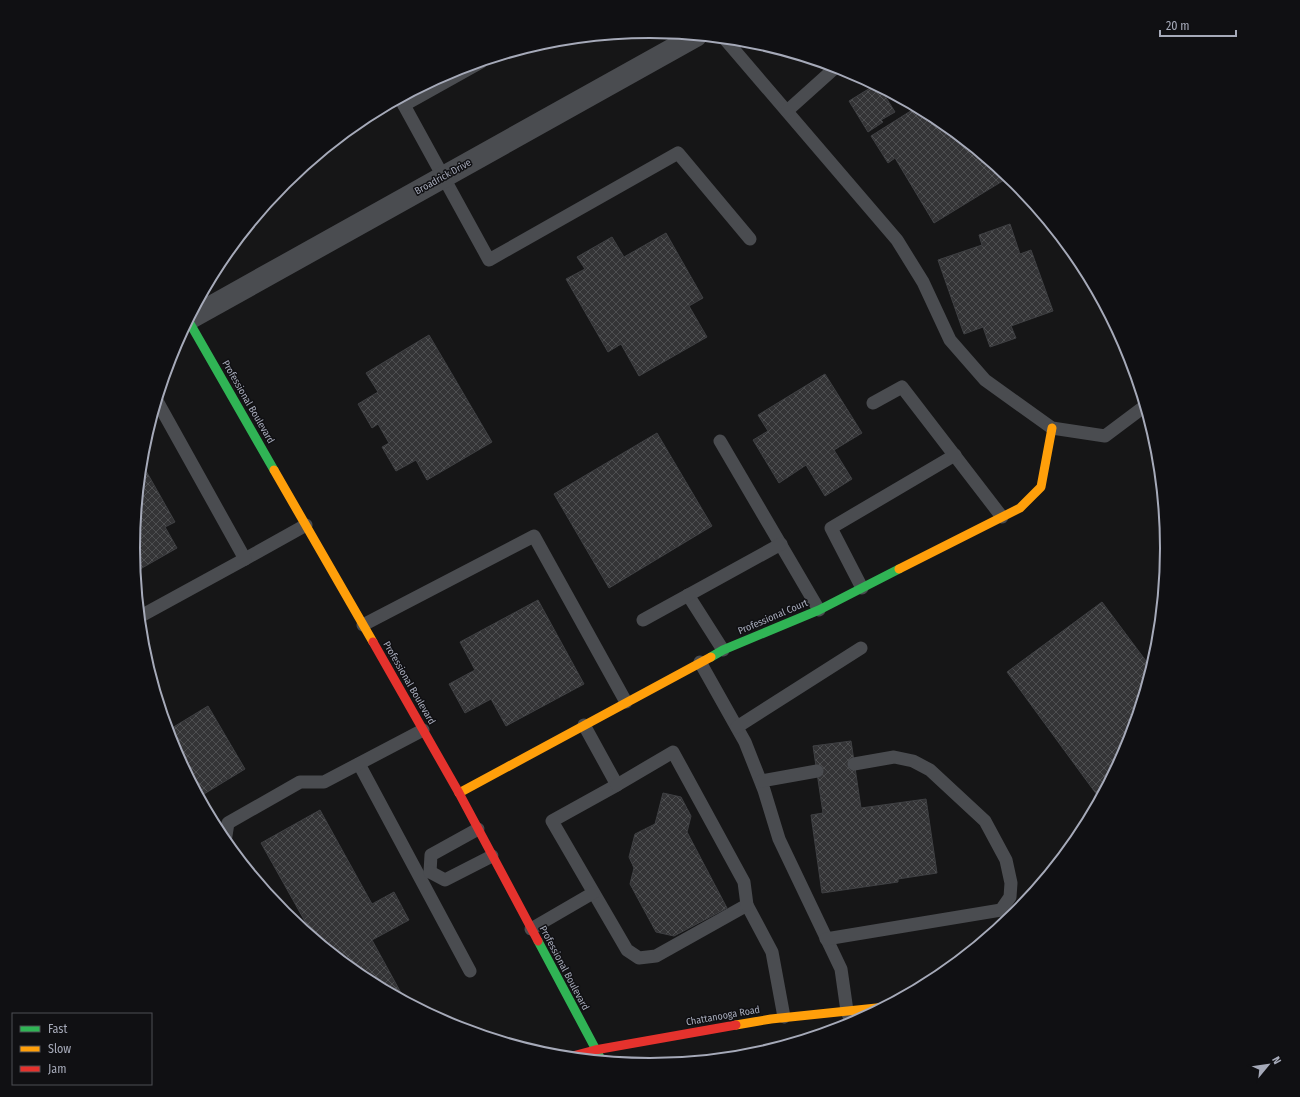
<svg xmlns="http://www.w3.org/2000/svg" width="1300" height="1097" viewBox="0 0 1300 1097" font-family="'Fira Sans Condensed',sans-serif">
<defs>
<pattern id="building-cross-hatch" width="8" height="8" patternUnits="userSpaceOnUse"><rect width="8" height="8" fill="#343436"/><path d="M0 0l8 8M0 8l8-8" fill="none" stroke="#4e4f51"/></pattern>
</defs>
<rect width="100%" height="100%" fill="#161617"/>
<g fill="url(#building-cross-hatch)" stroke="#3f4043">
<polygon points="875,85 880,88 895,112 881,120 883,122 868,132 849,101"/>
<polygon points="917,107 938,118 1009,177 934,223 895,158 888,163 871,136"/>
<polygon points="1010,224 1020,254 1031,250 1053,311 1011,326 1016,338 990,347 983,327 964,334 938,260 982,245 979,235"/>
<polygon points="666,233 703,298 689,306 707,337 639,376 621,344 608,352 566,279 585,269 577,257 612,237 624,257"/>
<polygon points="429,335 492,442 427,480 416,460 396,471 382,447 389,443 378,424 372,428 358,404 378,392 366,373"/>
<polygon points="825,374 862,433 834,450 852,479 825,496 806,465 779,483 753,440 768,431 758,415"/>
<polygon points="657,433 712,526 609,588 554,494"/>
<polygon points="141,462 175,522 165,527 177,548 135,572 133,548"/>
<polygon points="538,600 584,684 506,726 491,699 465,713 449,684 475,670 460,642"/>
<polygon points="1102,602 1152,669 1128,747 1100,799 1007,672"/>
<polygon points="208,706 245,769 199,797 172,746 167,731"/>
<polygon points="851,741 861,808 926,799 937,873 898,879 898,882 822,893 811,815 823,813 813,746"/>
<polygon points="663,793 681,797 691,816 687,832 727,908 674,936 656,932 630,884 634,868 629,857 635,834 655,824"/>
<polygon points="320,810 372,904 394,892 409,920 372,940 406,1002 362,979 316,941 261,843"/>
</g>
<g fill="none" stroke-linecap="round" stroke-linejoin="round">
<g stroke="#4a4c50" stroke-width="13">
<polyline points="724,38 897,240 923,282 950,340 985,380 1052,428 1105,436 1145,406"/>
<polyline points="400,98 489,260 678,153 750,239"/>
<polyline points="404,105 481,62"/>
<polyline points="787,111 836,67"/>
<polyline points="873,403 902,387 1002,517"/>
<polyline points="720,441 819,610"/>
<polyline points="245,559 306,525"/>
<polyline points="862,588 831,528 955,455"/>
<polyline points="688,595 723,650"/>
<polyline points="139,617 245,559 157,401"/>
<polyline points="643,620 781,544"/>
<polyline points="363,625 534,536 626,702"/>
<polyline points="700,662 745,742 764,790 779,839 841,969 847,1011 852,1024"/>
<polyline points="584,725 617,785 552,821 627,950 639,958 656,956 747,905 772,952 784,1017"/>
<polyline points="737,727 861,648"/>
<polyline points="359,764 470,971"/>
<polyline points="761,781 817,771"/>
<polyline points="617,785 673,752 744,882 747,905"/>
<polyline points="225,842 228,823 300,782 324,782 423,730"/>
<polyline points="430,872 431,855 478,829"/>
<polyline points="430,872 445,880 492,856"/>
<polyline points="531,929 593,893"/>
<polyline points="826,939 1001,910 1010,897 1011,883 1006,860 985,821 930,770 913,761 894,757 854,764"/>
</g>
<polyline stroke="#4a4c50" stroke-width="22" points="189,319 696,36"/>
<g stroke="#30b455" stroke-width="9">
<polyline points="188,320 274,470"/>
<polyline points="711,657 723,650 819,610 899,569"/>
<polyline points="538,941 602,1061"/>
</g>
<g stroke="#ff9f0a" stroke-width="9">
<polyline points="274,470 373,642"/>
<polyline points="899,569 1020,508 1041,487 1052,428"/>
<polyline points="459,793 711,657"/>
<polyline points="736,1025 771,1019 886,1007"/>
</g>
<g stroke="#e5322d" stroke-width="9">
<polyline points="373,642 459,793 538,941"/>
<polyline points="565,1058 595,1050 736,1025"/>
</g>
</g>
<g text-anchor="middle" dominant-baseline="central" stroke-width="3" stroke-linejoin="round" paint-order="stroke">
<g font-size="10" fill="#a6aab9" stroke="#101013">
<text transform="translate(443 177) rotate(-29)">Broadrick Drive</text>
<text transform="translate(248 402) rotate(60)">Professional Boulevard</text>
<text transform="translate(773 617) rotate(-23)">Professional Court</text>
<text transform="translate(409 683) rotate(60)">Professional Boulevard</text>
<text transform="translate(564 968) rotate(62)">Professional Boulevard</text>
<text transform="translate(723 1016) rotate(-10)">Chattanooga Road</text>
</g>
</g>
<path d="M0 0H1300V1097H0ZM140 548a510 510 0 1 1 1020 0a510 510 0 1 1-1020 0Z" fill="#101013" fill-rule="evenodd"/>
<path fill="none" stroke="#a6aab9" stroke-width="2" d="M140 548a510 510 0 1 1 1020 0a510 510 0 1 1-1020 0Z"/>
<rect x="12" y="1013" width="140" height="72" fill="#101013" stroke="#4c4e55"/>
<rect x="20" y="1026" width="20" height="6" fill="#30b455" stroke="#4c4e55"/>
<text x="48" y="1033" font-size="12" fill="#a6aab9">Fast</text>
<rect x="20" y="1046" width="20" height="6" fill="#ff9f0a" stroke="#4c4e55"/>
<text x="48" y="1053" font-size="12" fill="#a6aab9">Slow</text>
<rect x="20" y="1066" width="20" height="6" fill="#e5322d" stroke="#4c4e55"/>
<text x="48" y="1073" font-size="12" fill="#a6aab9">Jam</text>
<g transform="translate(1268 1065) rotate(61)" stroke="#101013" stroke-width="3" paint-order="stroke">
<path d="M0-3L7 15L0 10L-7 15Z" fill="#a6aab9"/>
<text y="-6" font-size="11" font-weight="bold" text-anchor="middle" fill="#a6aab9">N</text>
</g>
<path d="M1160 30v6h76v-6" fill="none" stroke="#a6aab9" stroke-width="2"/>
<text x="1166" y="30" font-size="12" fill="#a6aab9" stroke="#101013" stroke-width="3" paint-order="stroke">20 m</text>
</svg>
